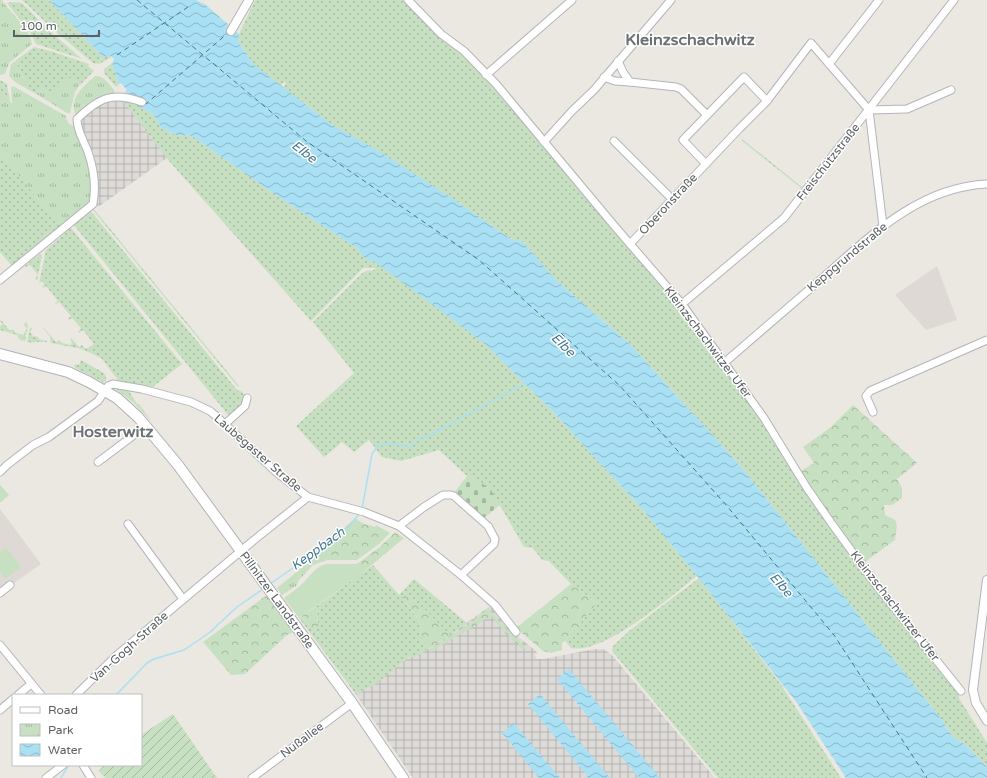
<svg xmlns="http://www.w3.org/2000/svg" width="987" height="778" viewBox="0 0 987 778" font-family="'Varela Round',sans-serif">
<defs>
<pattern id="industrial-grid" width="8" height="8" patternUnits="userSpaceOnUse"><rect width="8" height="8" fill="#dddad7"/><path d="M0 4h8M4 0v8" fill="none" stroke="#b6b4b2"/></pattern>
<pattern id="grass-dots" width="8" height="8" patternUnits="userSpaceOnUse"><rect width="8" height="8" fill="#c7e0c1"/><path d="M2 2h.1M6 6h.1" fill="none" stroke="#a5b9a0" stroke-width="1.8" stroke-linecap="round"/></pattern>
<pattern id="forest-crowns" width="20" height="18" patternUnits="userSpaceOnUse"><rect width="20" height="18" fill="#c7e0c1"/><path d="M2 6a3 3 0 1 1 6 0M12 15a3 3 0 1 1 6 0" fill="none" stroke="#a5b9a0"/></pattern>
<pattern id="cemetery-stones" width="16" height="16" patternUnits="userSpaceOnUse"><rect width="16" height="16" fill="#c7e0c1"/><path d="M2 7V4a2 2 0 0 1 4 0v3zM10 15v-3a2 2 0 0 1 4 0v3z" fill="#a5b9a0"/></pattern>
<pattern id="park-tufts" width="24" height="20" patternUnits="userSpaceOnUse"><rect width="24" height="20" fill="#c7e0c1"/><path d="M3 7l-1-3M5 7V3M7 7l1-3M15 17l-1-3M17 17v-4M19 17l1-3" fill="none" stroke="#a5b9a0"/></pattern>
<pattern id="garden-furrows" width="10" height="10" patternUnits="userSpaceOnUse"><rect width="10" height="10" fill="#c7e0c1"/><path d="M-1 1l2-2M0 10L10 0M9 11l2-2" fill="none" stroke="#a5b9a0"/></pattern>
<pattern id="water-waves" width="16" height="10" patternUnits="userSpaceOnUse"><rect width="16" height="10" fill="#aae0f4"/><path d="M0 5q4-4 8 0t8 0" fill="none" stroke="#8db9c9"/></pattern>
</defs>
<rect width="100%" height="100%" fill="#ebe8e2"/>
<g fill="url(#industrial-grid)">
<polygon points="121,98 167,158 98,207 96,205 97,192 79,125 80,120 90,110 101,104"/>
<polygon points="490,606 516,635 536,651 537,654 535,654 536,659 543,659 594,649 603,649 611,654 715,778 413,778 355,693 361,692 373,685 409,657 415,657 450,635"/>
</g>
<g fill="#ded9d4">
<polygon points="937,266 957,320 926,330 895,295"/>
<polygon points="0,509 41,564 0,593"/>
</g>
<g fill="url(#grass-dots)">
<polygon points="22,0 49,0 103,57 111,56 112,57 99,64 93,63 55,31"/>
<polygon points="255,0 406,0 463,53 491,82 544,143 543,146 549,151 589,201 680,306 775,439 804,489 960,690 959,698 962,703 987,743 987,767 970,749 960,741 952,736 942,720 743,469 631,345 556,280 523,242 509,238 461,204 382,154 331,124 282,88 286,84 284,82 280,86 253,64 238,41 239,34"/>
<polygon points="12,2 22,3 52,33 82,59 36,44 31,34 7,3"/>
<polygon points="34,47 54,52 86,63 89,64 88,66 94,71 79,86 76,80 53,95 42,89 38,95 25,88 27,83 15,61"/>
<polygon points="112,63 119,84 116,87 104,73 104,69"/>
<polygon points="0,80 7,84 10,102 0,90"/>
<path d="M121 98 134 103 153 114 161 127 176 135 192 136 280 198 357 248C363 256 366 260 375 261L484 342 555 414 644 511 697 576C671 596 604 655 571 648L565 641 597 603 571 584 549 561 542 560 533 548 524 547 491 490 479 481 467 476 439 450 401 461 382 457 369 440 354 452 342 442 324 457 296 426 354 373 313 322 361 274 366 271 374 270 376 268H363L311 321 169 161Z"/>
<polygon points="742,139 802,187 801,188 741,140"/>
<polygon points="0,153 61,227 12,266 0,252"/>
<polygon points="93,208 239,386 238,387 92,209"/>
<polygon points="90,210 237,390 241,391 245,396 243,405 229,416 73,224"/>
<polygon points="71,228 182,364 150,389 119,382 118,380 102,359 99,357 82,349 51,343 50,339 51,338 43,328 44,328 56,342 59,340 62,343 70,345 72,343 70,339 71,338 79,347 82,345 84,348 88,348 94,344 83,330 79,333 78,332 81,328 72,318 69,320 68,319 71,316 59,302 56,304 55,303 58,301 46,286 43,288 42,287 44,284 42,281 39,283 46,250"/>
<polygon points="40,254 42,255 37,281 35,278 38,275 30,265 26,267 25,266"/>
<polygon points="1,320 10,331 13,329 16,333 23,335 27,329 24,325 26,322 28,325 25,341 20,340 17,335 0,330 0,326 3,324 0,321"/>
<path d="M30 327 32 329 30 332 34 337 37 336 39 339 47 341V342C40 341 34 343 27 342Z"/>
<polygon points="81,360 104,373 106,377 106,381 103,382 74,367 75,364 79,365"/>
<polygon points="115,388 127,388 137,404 139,404 152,422 135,404"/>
<path d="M373 565 399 595 414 579 467 623 450 635 414 601 408 593 405 602 421 623 422 643 428 649 415 657H409C396 667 371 691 355 693L299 618 302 616 313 631 318 626 317 606Z"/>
<polygon points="699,578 780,683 841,778 718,778 612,651 613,646 629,631"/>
</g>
<g fill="url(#forest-crowns)">
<polygon points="853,405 917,463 897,479 902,488 902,498 892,505 884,505 885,515 895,520 897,525 895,540 862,564 811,489 801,471 814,463 803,447 831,427"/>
<polygon points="355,518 362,523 375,527 376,525 390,533 379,544 357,560 327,560 313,565 310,561"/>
<polygon points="395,532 404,538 361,574 355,564 358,563 381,546"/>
<polygon points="571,584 597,603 565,641 562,643 562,650 551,653 543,651 516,628"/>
<polygon points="405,593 408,593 414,601 427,611 450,635 428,649 422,643 421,623 402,597"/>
<polygon points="267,595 294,632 287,635 245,674 231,675 203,642"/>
<polygon points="317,606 318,626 313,631 302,616"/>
<polygon points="488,608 509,632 526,647 523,650 505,633 491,616 431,652 429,650 470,624"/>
</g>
<polygon fill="url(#cemetery-stones)" points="467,476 479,481 491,490 500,505 484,518 454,493"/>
<g fill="url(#park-tufts)">
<path d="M0 0H2C10 13 30 28 32 44L9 63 5 74 0 75Z"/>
<polygon points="15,61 27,83 25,88 15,82 9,76 11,64"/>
<path d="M95 76C104 75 109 84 114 90V93L92 102 78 115H76C68 98 84 86 95 76Z"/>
<polygon points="67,77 76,80 79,86 75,92 70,113 67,113 38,95 42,89 53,95 57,85"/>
<path d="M13 86 66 116C67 122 68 124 74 126 84 148 100 181 88 205L61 227 0 153V90L12 104 11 88Z"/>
<polygon points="310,561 313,565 299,580 296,586 282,595 277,588"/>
</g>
<polygon fill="url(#garden-furrows)" points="173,714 217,778 105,778 99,771 104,765 141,765 141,735"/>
<g fill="#c7e0c1">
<polygon points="0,485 9,495 1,502 0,502"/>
<polygon points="6,547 21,567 5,579 0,572 0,552"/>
<path d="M326 564H355L361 574 299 618 284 598C291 593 298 588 304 582 313 573 314 568 326 564Z"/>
</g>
<g fill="url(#water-waves)">
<path d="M49 0H196L206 5 239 34 238 41 253 64 331 124 382 153 461 204 509 238 523 242 556 280 631 345 743 469 942 720 952 736 960 741 970 749 987 767V778H846L797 703 697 576 644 511 555 414 484 343 375 262C366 260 362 256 357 248L280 198 192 136 176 135 161 127 153 114 138 106 141 99 125 92 127 90 121 83 119 84 112 63 114 59 111 56 103 57Z"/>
<polygon points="569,669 660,778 639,778 557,679"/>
<polygon points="540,694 610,778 589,778 528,704"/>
<polygon points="514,723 560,778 539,778 502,733"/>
</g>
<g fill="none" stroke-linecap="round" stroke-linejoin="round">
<g stroke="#aae0f4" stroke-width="1.5">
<polyline points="362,509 372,454 378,446 389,443 410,447 422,437 427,437 525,383"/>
<polyline points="270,584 344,532 360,513"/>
<polyline points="116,695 147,663 154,659 184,650 209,633 237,607 263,589"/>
<polyline points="61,778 69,765"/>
</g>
<g stroke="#437893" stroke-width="1" stroke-dasharray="5 4" stroke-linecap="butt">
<polyline points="137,0 306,141 479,260 619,385 727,506 834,635 927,778"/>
<polyline points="117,55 188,7"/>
<polyline points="145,103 146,104 229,32"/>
</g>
<defs>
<g id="minor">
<polyline points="408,0 441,34 464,51 496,84 617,229 682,304 764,418 807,488 832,524 877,586 961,691"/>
<polyline points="618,61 623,72 630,82"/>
<polyline points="829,64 879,0"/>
<polyline points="486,75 572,0"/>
<polyline points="604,77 615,81 630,82 676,87 681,89 707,115"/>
<polyline points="869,110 907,109 951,90"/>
<polyline points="614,141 672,199"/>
<polyline points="544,142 572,111 594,90 671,0"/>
<polyline points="706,164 683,140 744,77 767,101"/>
<polyline points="630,244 739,129 767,101 811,43 869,110 883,226"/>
<path d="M0 280 93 204C96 187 94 169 88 152 84 141 77 131 77 119 99 98 112 91 142 102"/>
<polyline points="682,304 784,218 954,0"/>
<path d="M724 363C756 335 788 308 819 281 868 238 918 187 987 184"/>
<polyline points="873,412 866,396 870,391 987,340"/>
<polyline points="225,424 245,406 247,398"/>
<polyline points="98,462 146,426"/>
<polyline points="0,472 7,465 33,445 49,437 98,401 108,386 113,384 142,389 191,402 210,411 216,416 276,472 308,497 364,512 399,526 461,575 495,605 516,632"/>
<polyline points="128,524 183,599"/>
<polyline points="399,526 424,507 443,495 451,495 454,496 488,526 495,539 494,544 461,575"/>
<polyline points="0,593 10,585"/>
<polyline points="0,645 41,695"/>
<polyline points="18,695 31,684"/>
<polyline points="76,695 117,655 254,540 308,497"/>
<polyline points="0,710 13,699"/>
<polyline points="83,765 91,778"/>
<polyline points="46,778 63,765"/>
<polyline points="252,778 352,703"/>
</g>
<g id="tertiary">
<polyline points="231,31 249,0"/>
<polyline points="987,580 973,690 976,703 987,721"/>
</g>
<polyline id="secondary" points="0,354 68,372 89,382 117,398 138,417 178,465 352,703 403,778"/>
</defs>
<use href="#minor" stroke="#b3b5b8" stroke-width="9"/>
<use href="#tertiary" stroke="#b3b5b8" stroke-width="10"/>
<use href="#secondary" stroke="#afb3b6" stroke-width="12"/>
<use href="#minor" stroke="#fff" stroke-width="7"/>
<use href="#tertiary" stroke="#fff" stroke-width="8"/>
<use href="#secondary" stroke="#fff" stroke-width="10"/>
</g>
<g text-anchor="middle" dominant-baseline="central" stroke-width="3" stroke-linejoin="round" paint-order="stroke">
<g font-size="12" fill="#5b5f61" stroke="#fff">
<text transform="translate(828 162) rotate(-52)">Freischützstraße</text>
<text transform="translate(668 204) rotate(-47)">Oberonstraße</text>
<text transform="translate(847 257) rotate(-40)">Keppgrundstraße</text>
<text transform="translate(708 342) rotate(53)">Kleinzschachwitzer Ufer</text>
<text transform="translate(258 453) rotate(41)">Laubegaster Straße</text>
<text transform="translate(277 600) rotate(54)">Pillnitzer Landstraße</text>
<text transform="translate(895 606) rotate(52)">Kleinzschachwitzer Ufer</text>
<text transform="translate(129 647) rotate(-42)">Van-Gogh-Straße</text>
<text transform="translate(302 740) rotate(-37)">Nußallee</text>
</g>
<g font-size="13" font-style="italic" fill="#437893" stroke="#fff">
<text transform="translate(304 152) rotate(37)">Elbe</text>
<text transform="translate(563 345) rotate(44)">Elbe</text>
<text transform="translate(318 549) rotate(-36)">Keppbach</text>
<text transform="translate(781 585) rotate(49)">Elbe</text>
</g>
<g font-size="16" font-weight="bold" fill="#6c7173" stroke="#fff">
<text x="690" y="40">Kleinzschachwitz</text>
<text x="113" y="432">Hosterwitz</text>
</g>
</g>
<rect x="12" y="694" width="130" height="72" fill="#ffffff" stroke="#bdbfc0"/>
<rect x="20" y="707" width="20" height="6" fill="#ffffff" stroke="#bdbfc0"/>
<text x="48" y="714" font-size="12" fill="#5b5f61">Road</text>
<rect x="20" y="724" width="20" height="12" fill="url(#park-tufts)" stroke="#bdbfc0"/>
<text x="48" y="734" font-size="12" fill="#5b5f61">Park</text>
<rect x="20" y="744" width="20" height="12" fill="url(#water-waves)" stroke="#bdbfc0"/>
<text x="48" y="754" font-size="12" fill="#5b5f61">Water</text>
<path d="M14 30v6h85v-6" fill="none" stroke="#5b5f61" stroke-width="2"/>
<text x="20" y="30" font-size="12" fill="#5b5f61" stroke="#ffffff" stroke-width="3" paint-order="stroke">100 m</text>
</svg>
